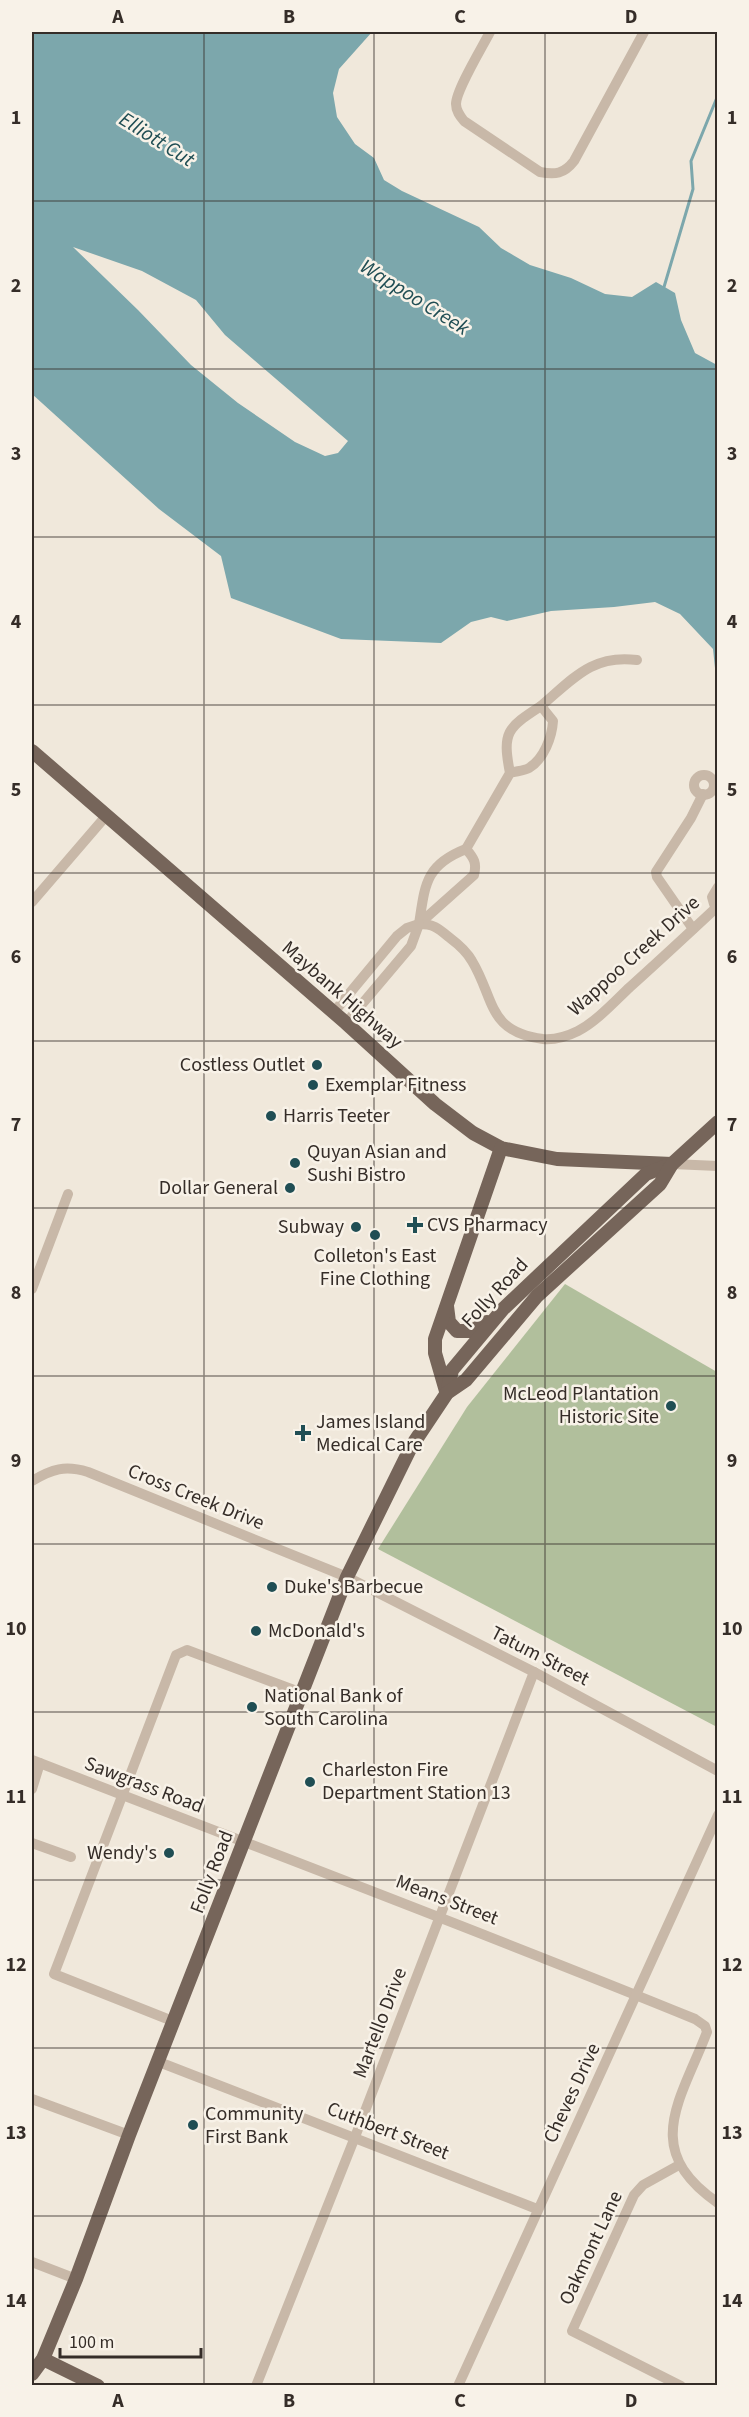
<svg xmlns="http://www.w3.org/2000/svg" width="749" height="2417" viewBox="0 0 749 2417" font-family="'Source Sans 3',sans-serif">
<rect width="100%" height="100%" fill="#f0e8db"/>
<polygon fill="#b1bf9c" points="565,1284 717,1372 717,1727 378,1549 467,1407"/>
<path fill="#7ca7ac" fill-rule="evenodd" d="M32 32H372L339 69 333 93 337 117 355 144 374 158 384 180 402 191 479 227 501 248 530 265 571 278 605 294 632 297 656 282 675 293 681 320 695 353 717 365V668H715L713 649 680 614 655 602 614 607 551 611 507 621 491 617 471 622 441 643 341 639 231 598 221 556 159 509 32 394ZM73 247 142 271 196 300 225 335 348 441 338 453 325 456 295 442 238 403 191 365 138 310Z"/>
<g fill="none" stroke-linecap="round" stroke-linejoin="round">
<polyline stroke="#7ca7ac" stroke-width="3" points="664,287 693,189 691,161 718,95"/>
<g stroke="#c8b8a8" stroke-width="10">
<path d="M490 32C483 46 456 90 456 104 456 111 460 116 464 121L540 172C555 175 564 174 574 161L644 32"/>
<path d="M541 706C573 679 592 654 637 660"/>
<circle cx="704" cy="785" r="10"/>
<path d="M466 849 510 773C502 732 507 728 541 706L553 721C552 737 544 759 529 768 524 771 516 771 510 773"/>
<path d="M466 849C474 858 477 863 474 875L419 924C425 885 425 865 466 849Z"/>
<polyline points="718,887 712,897 714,904 718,908"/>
<polyline points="32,902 106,816"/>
<path d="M419 924C434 924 438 928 450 938 458 944 467 952 472 961 495 999 487 1032 543 1039 556 1040 566 1037 578 1031 597 1021 614 1002 630 987 659 961 688 934 717 907"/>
<polyline points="693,929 657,877 656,872 691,818 703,794"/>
<polyline points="334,1012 397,936 407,928 419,924 411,946 346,1023"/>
<polyline points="672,1164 718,1166"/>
<polyline points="32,1289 68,1194"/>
<path d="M32 1481C52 1469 65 1465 88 1472L347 1577 534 1672 718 1771"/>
<path d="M32 1760C253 1846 475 1929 695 2019L705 2026 707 2032C681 2100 640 2150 718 2203"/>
<polyline points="32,1789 40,1763"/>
<polyline points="32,1843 71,1857"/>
<polyline points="175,2022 54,1974 176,1655 187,1650 302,1693"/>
<polyline points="159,2062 537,2209"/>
<polyline points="32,2099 129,2135"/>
<polyline points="679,2165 643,2185 634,2195 572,2331 681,2386"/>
<polyline points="32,2262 76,2279"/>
<polyline points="256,2386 355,2137 534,1672"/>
<polyline points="458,2386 718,1815"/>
</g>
<g stroke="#76655a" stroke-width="14">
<polyline points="32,751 346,1023 435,1104 473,1133 501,1148 557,1159 672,1164"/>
<polyline points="447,1306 449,1322 457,1331 472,1331 487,1322"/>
<polyline points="446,1391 435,1353 435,1339 501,1148"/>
<polyline points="447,1393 452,1370 503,1309 646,1174 666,1166"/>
<polyline points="43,2359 98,2386"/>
<polyline points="32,2374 43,2359 76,2279 129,2135 347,1577 411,1447 447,1393 466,1380 537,1296 660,1184 672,1164 718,1122"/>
</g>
</g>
<path fill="none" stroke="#352d28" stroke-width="1.5" stroke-opacity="0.55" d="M204 32V2386M374 32V2386M545 32V2386M32 201H718M32 369H718M32 537H718M32 705H718M32 873H718M32 1041H718M32 1208H718M32 1376H718M32 1544H718M32 1712H718M32 1880H718M32 2048H718M32 2216H718"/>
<g fill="#204e54" stroke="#f8f2e8" stroke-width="2">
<circle cx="317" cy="1065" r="6"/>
<circle cx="313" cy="1085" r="6"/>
<circle cx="271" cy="1116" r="6"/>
<circle cx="295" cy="1163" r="6"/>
<circle cx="290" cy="1188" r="6"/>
<path d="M412 1216h6v6h6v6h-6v6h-6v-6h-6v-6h6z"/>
<circle cx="356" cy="1227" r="6"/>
<circle cx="375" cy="1235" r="6"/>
<circle cx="671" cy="1406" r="6"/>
<path d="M300 1424h6v6h6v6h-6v6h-6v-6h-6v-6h6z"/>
<circle cx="272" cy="1587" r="6"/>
<circle cx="256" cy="1631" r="6"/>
<circle cx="252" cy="1707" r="6"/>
<circle cx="310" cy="1782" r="6"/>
<circle cx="169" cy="1853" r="6"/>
<circle cx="193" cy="2125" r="6"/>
</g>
<g text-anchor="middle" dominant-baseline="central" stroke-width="5" stroke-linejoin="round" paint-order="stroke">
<g font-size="20" fill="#352d28" stroke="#f8f2e8">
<text transform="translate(634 956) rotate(-42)">Wappoo Creek Drive</text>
<text transform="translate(342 995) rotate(41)">Maybank Highway</text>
<text transform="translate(495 1293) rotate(-47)">Folly Road</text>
<text transform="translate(196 1497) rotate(22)">Cross Creek Drive</text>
<text transform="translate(540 1656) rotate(27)">Tatum Street</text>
<text transform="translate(144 1785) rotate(21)">Sawgrass Road</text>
<text transform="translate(212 1872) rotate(-69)">Folly Road</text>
<text transform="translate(447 1900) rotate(21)">Means Street</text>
<text transform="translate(380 2023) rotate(-69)">Martello Drive</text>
<text transform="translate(572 2093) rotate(-65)">Cheves Drive</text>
<text transform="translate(388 2131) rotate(21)">Cuthbert Street</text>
<text transform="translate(591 2248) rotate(-65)">Oakmont Lane</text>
</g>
<g font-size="20" fill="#352d28" stroke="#f8f2e8" text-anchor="start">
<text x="305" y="1065" text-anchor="end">Costless Outlet</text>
<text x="325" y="1085">Exemplar Fitness</text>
<text x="283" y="1116">Harris Teeter</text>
<text x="307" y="1152">Quyan Asian and<tspan x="307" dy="23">Sushi Bistro</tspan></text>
<text x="278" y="1188" text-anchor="end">Dollar General</text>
<text x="427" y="1225">CVS Pharmacy</text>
<text x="344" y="1227" text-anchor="end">Subway</text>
<text x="375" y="1256" text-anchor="middle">Colleton's East<tspan x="375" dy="23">Fine Clothing</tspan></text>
<text x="659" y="1394" text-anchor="end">McLeod Plantation<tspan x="659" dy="23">Historic Site</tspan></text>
<text x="316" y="1422">James Island<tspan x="316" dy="23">Medical Care</tspan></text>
<text x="284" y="1587">Duke's Barbecue</text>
<text x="268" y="1631">McDonald's</text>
<text x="264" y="1696">National Bank of<tspan x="264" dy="23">South Carolina</tspan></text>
<text x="322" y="1770">Charleston Fire<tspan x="322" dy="23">Department Station 13</tspan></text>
<text x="157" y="1853" text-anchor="end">Wendy's</text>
<text x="205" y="2114">Community<tspan x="205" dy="23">First Bank</tspan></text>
</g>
<g font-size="21" font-style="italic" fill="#204e54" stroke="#f8f2e8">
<text transform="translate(157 139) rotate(32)">Elliott Cut</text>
<text transform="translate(415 297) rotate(32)">Wappoo Creek</text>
</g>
</g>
<rect width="749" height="2417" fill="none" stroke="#f8f2e8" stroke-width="66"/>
<path d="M60 2348v9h141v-9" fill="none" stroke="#352d28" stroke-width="3"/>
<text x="69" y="2348" font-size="18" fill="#352d28" stroke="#f8f2e8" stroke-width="4.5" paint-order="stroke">100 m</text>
<rect x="33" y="33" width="683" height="2351" fill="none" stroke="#352d28" stroke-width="2"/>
<g font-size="20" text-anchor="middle" font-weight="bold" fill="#352d28">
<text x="118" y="23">A</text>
<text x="289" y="23">B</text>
<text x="460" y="23">C</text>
<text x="631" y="23">D</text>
<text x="16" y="124">1</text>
<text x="732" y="124">1</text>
<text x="16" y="292">2</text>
<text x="732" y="292">2</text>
<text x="16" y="460">3</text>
<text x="732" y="460">3</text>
<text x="16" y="628">4</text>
<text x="732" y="628">4</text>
<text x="16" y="796">5</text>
<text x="732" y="796">5</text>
<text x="16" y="963">6</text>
<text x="732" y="963">6</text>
<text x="16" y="1131">7</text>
<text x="732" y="1131">7</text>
<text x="16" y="1299">8</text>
<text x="732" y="1299">8</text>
<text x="16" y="1467">9</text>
<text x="732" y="1467">9</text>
<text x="16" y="1635">10</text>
<text x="732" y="1635">10</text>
<text x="16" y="1803">11</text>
<text x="732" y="1803">11</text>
<text x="16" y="1971">12</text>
<text x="732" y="1971">12</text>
<text x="16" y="2139">13</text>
<text x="732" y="2139">13</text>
<text x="16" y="2307">14</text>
<text x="732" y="2307">14</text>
<text x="118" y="2407">A</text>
<text x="289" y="2407">B</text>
<text x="460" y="2407">C</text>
<text x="631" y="2407">D</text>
</g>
</svg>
